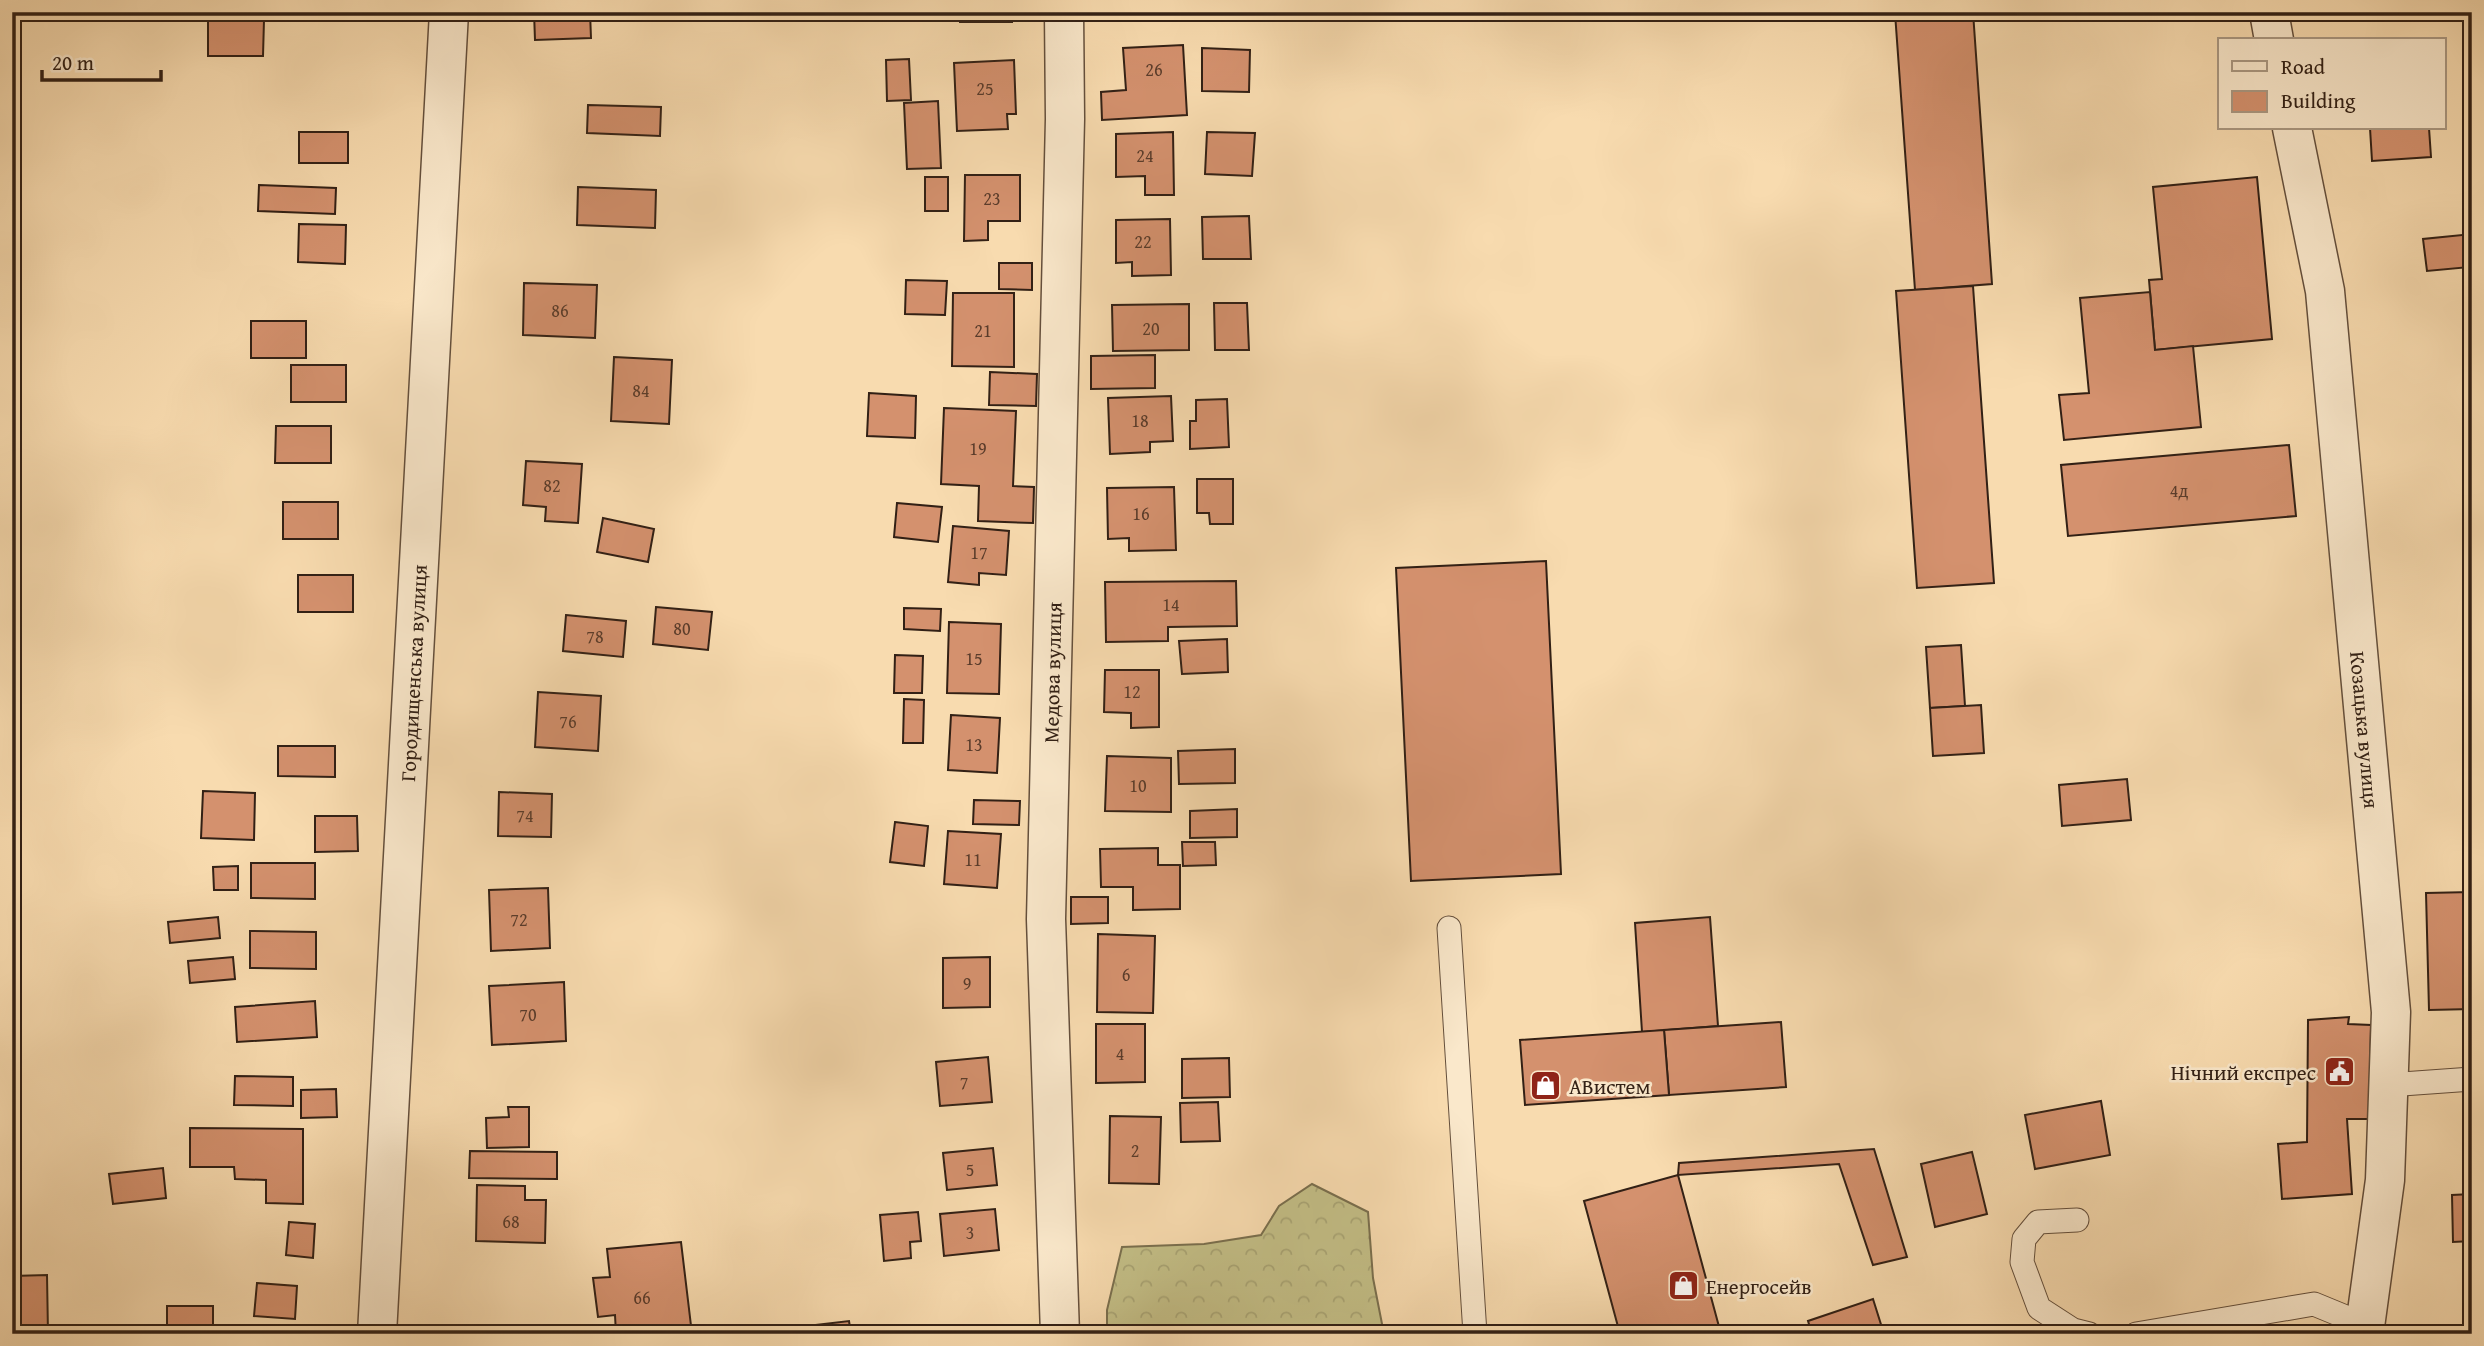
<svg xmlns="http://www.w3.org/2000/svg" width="2484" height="1346" viewBox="0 0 2484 1346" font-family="'Gentium Book Plus',serif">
<defs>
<pattern id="forest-crowns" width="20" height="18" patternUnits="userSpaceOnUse" patternTransform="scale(1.75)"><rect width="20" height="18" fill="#c3be86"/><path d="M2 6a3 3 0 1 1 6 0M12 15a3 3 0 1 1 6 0" fill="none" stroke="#a8a373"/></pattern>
</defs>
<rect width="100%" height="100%" fill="#f8dbaf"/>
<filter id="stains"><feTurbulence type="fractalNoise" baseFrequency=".00286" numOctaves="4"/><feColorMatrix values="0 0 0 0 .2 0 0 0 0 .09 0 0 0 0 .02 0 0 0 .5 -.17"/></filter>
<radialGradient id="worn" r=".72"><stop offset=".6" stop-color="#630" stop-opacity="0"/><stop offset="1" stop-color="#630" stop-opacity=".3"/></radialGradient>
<polygon fill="url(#forest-crowns)" stroke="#7a6f4e" stroke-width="2" points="1312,1184 1368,1212 1373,1278 1384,1334 1107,1334 1107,1310 1122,1247 1204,1244 1261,1235 1279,1206"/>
<g fill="#d4916e" stroke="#322015" stroke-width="2">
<polygon points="276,12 344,12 344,18 276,16"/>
<polygon points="534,12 590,12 591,38 535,40"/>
<rect x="960" y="12" width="52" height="10"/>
<polygon points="1790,12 1973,12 1992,284 1915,290 1895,13 1791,20"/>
<polygon points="208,19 264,20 263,56 208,56"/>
<polygon points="1183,45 1187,115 1102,120 1101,92 1126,90 1123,48"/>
<polygon points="1202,48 1250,50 1249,92 1202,91"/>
<polygon points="909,59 911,100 887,101 886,60"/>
<polygon points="1014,60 1016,114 1007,114 1008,129 957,131 954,63"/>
<polygon points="938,101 941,168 907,169 904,103"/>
<polygon points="588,105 661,107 660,136 587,133"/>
<polygon points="2370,128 2429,128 2431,157 2372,161"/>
<rect x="299" y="132" width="49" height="31"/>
<polygon points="1173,132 1174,195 1145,195 1145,176 1116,177 1116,134"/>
<polygon points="1207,132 1255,133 1252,176 1205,174"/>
<polygon points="965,175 1020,175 1020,221 988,221 988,240 964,241"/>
<rect x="925" y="177" width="23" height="34"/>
<polygon points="2257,177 2272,339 2155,350 2149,280 2162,279 2153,187"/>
<polygon points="259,185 336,188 335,214 258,211"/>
<polygon points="578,187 656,190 655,228 577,225"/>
<polygon points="1249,216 1251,259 1203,259 1202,217"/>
<polygon points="1170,219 1171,275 1132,276 1132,262 1116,263 1116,220"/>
<polygon points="299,224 346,225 345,264 298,262"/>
<polygon points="2472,234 2472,295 2469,267 2427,271 2423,239"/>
<polygon points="999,263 1032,263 1032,290 999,289"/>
<polygon points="906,280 947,281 945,315 905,314"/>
<polygon points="524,283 597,285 595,338 523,335"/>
<polygon points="1973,286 1994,583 1917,588 1896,291"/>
<polygon points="2150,292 2155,350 2193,346 2201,427 2064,440 2059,395 2089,393 2080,298"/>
<polygon points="953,293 1014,293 1014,367 952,366"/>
<polygon points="1214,303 1247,303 1249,350 1215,350"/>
<polygon points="1189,304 1189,350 1113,351 1112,305"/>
<rect x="251" y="321" width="55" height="37"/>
<polygon points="1155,355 1155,388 1091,389 1091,356"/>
<polygon points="614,357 672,360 669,424 611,421"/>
<rect x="291" y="365" width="55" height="37"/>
<polygon points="990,372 1037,374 1036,406 989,405"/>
<polygon points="869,393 916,396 915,438 867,436"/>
<polygon points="1171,396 1173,441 1150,442 1150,452 1110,454 1108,398"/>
<polygon points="1227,399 1229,447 1190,449 1190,421 1196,421 1196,400"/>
<polygon points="944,408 1016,411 1013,486 1034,487 1033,523 978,521 979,486 941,484"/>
<polygon points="276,426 331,426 331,463 275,463"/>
<polygon points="2289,445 2296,516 2068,536 2061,465"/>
<polygon points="526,461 582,464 578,523 545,521 546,507 523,505"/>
<polygon points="1197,479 1233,479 1233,524 1210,524 1209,513 1197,513"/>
<polygon points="1174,487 1176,550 1129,551 1129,538 1108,539 1107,488"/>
<rect x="283" y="502" width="55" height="37"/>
<polygon points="897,503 942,507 938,542 894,537"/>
<polygon points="603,518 654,529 648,562 597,552"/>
<polygon points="953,526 1009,531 1006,575 979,573 979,585 948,582"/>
<polygon points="1546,561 1561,874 1411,881 1396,568"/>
<rect x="298" y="575" width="55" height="37"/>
<polygon points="1236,581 1237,626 1168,627 1168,641 1106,642 1105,582"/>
<polygon points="656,607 712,612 708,650 653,644"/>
<polygon points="904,608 941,609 940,631 904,629"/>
<polygon points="566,615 626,621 623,657 563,651"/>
<polygon points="949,622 1001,624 999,694 947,693"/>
<polygon points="1227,639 1228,672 1182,674 1179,641"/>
<polygon points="1961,645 1965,706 1930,708 1926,647"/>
<polygon points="895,655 923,656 922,693 894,693"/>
<polygon points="1105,670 1159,670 1159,727 1131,728 1131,713 1104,712"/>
<polygon points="538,692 601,696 598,751 535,747"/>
<polygon points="904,699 924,700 923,743 903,743"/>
<polygon points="1981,705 1984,753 1933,756 1930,708"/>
<polygon points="951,715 1000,718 997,773 948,770"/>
<polygon points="278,746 335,746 335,777 278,776"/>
<polygon points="1235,749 1235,783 1179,784 1178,751"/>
<polygon points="1107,756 1171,758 1171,812 1105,811"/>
<polygon points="2127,779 2131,820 2062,826 2059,785"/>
<polygon points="203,791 255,793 254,840 201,838"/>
<polygon points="499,792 552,794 551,837 498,836"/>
<polygon points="974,800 1020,801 1019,825 973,824"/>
<polygon points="1237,809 1237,837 1190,838 1190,811"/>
<polygon points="315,816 357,816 358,851 315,852"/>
<polygon points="895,822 928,826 924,866 890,862"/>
<polygon points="948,831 1001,834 997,888 944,884"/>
<polygon points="1182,842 1215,842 1216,865 1183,866"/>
<polygon points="1158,848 1158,865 1180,865 1180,909 1133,910 1133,887 1101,887 1100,849"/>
<polygon points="251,863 315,863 315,899 251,898"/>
<polygon points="238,866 238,890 214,890 213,867"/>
<polygon points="548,888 550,948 491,951 489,890"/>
<polygon points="2472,892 2472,1009 2429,1010 2426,893"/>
<polygon points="1071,897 1108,897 1108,923 1071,924"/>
<polygon points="218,917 220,938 170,943 168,922"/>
<polygon points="1710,917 1718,1026 1642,1032 1635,923"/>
<polygon points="250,931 316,932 316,969 250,968"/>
<polygon points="1098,934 1155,936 1153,1013 1097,1012"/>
<polygon points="233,957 235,979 190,983 188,961"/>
<polygon points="990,957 990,1007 943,1008 943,958"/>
<polygon points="564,982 566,1041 492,1045 489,986"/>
<polygon points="315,1001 317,1037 237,1042 235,1007"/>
<polygon points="2349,1017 2348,1024 2371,1025 2369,1119 2347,1119 2352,1194 2282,1199 2278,1144 2307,1142 2308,1020"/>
<polygon points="1781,1022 1786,1087 1669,1095 1664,1030"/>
<polygon points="1096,1024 1145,1024 1145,1082 1096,1083"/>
<polygon points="1664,1030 1669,1095 1525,1105 1520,1040"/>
<polygon points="988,1057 992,1102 940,1106 936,1062"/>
<polygon points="1229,1058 1230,1097 1182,1098 1182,1059"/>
<polygon points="235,1076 293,1077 293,1106 234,1105"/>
<polygon points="336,1089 337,1117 301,1118 301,1090"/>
<polygon points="2101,1101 2110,1155 2035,1169 2025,1115"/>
<polygon points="1218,1102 1220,1141 1181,1142 1180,1103"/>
<polygon points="508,1107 529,1107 529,1147 487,1148 486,1118 509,1117"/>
<polygon points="1110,1116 1161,1117 1159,1184 1109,1183"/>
<polygon points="190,1128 303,1129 303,1204 266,1203 266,1180 235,1179 234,1167 190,1167"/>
<polygon points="993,1148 997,1185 947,1190 943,1153"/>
<polygon points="1874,1149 1907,1257 1873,1265 1839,1164 1678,1175 1679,1163"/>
<polygon points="470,1151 557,1152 557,1179 469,1178"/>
<polygon points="1972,1152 1987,1214 1935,1227 1921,1164"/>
<polygon points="163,1168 166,1198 113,1204 109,1174"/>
<polygon points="1678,1175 1721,1334 1620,1334 1584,1201"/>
<polygon points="477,1185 525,1186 525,1200 546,1200 545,1243 476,1241"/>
<polygon points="2472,1194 2472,1241 2453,1242 2452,1195"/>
<polygon points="995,1209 999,1250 944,1256 940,1214"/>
<polygon points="918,1212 921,1241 910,1242 911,1258 884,1261 880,1215"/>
<polygon points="289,1222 315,1224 313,1258 286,1255"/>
<polygon points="681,1242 692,1334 616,1334 615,1315 598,1317 593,1278 610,1277 607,1249"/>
<polygon points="47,1275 48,1334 12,1334 12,1276"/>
<polygon points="257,1283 297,1286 295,1319 254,1316"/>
<polygon points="1873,1299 1884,1334 1812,1334 1808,1321"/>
<rect x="167" y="1306" width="46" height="28"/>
<polygon points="849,1321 851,1334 799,1334 799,1327"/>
</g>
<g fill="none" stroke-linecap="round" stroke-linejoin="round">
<defs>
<g id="lane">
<polyline points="1449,928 1475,1334"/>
<polyline points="2388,1085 2472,1079"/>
<polyline points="2077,1220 2038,1222 2024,1239 2022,1262 2039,1308 2073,1330 2089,1334"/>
<polyline points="2136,1334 2314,1304 2365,1325"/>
</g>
<g id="street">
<polyline points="2269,12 2274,40"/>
<path id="s1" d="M2292 128 2325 291 2391 1012 2385 1180 2364 1334"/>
<path id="s2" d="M377 1334 449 12"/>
<path id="s3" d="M1060 1334 1046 919 1065 119 1064 12"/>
</g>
</defs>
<use href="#lane" stroke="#644f3c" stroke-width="25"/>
<use href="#street" stroke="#644f3c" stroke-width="41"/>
<use href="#lane" stroke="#fae8cb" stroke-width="23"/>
<use href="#street" stroke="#fae8cb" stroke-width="38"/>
</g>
<defs>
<symbol id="civic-square" viewBox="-11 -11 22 22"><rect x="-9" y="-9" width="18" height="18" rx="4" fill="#8f2418" stroke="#fae8cb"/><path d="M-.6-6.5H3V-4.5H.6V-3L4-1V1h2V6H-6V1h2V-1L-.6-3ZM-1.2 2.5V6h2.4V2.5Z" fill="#fff"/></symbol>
<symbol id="shop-square" viewBox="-11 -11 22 22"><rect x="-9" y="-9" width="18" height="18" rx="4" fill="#8f2418" stroke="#fae8cb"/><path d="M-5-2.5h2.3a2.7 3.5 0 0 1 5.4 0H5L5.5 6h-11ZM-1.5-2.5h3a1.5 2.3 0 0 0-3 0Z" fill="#fff"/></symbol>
</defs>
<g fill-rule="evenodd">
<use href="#civic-square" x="2322" y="1054" width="35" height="35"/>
<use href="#shop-square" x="1528" y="1068" width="35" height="35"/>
<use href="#shop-square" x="1666" y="1268" width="35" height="35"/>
</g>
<g text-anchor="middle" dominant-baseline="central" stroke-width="5" stroke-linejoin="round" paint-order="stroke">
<g font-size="18" fill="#5a3c2b">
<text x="1154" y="69">26</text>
<text x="985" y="88">25</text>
<text x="1145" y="155">24</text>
<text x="992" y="198">23</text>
<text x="1143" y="241">22</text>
<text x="560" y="310">86</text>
<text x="1151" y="328">20</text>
<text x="983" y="330">21</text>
<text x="641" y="390">84</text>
<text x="1140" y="420">18</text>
<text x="978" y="448">19</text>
<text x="552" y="485">82</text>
<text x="2179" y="490">4д</text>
<text x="1141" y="513">16</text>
<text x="979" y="552">17</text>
<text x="1171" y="604">14</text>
<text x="682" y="628">80</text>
<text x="595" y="636">78</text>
<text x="974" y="658">15</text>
<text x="1132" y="691">12</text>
<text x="568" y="721">76</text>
<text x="974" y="744">13</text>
<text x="1138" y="785">10</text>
<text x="525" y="815">74</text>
<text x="973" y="859">11</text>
<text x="519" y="919">72</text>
<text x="1126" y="974">6</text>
<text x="967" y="983">9</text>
<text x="528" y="1014">70</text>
<text x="1120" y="1053">4</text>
<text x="964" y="1082">7</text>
<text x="1135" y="1150">2</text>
<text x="970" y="1169">5</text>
<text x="511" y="1221">68</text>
<text x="970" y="1232">3</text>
<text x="642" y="1297">66</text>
</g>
<g font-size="21" fill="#322015" stroke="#fae8cb">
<text stroke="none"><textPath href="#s2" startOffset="662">Городищенська вулиця</textPath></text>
<text stroke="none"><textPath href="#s3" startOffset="662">Медова вулиця</textPath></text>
<text stroke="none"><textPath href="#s1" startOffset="607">Козацька вулиця</textPath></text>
</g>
<g font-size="21" fill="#322015" stroke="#fae8cb" text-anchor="start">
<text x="2316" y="1072" text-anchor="end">Нічний експрес</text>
<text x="1569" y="1086">АВистем</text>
<text x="1706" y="1286">Енергосейв</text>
</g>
</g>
<rect width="2484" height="1346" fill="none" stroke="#f8dbaf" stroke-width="42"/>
<rect x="14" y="14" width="2456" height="1318" fill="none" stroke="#322015" stroke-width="3.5"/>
<rect x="21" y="21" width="2442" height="1304" fill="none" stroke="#322015" stroke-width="2"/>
<rect x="2218" y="38" width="228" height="91" fill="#fae8cb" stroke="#aa9882" stroke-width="2"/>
<rect x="2232" y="61" width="35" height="10" fill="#fae8cb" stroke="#aa9882" stroke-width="2"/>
<text x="2281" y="74" font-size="21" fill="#322015">Road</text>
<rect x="2232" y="91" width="35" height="21" fill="#d4916e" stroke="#aa9882" stroke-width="2"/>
<text x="2281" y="108" font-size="21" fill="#322015">Building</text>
<path d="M42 70v10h119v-10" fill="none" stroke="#322015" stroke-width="3.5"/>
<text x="52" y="70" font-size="21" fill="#322015" stroke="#fae8cb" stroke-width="5" paint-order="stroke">20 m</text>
<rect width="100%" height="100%" filter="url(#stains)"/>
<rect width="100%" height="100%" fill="url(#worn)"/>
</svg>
